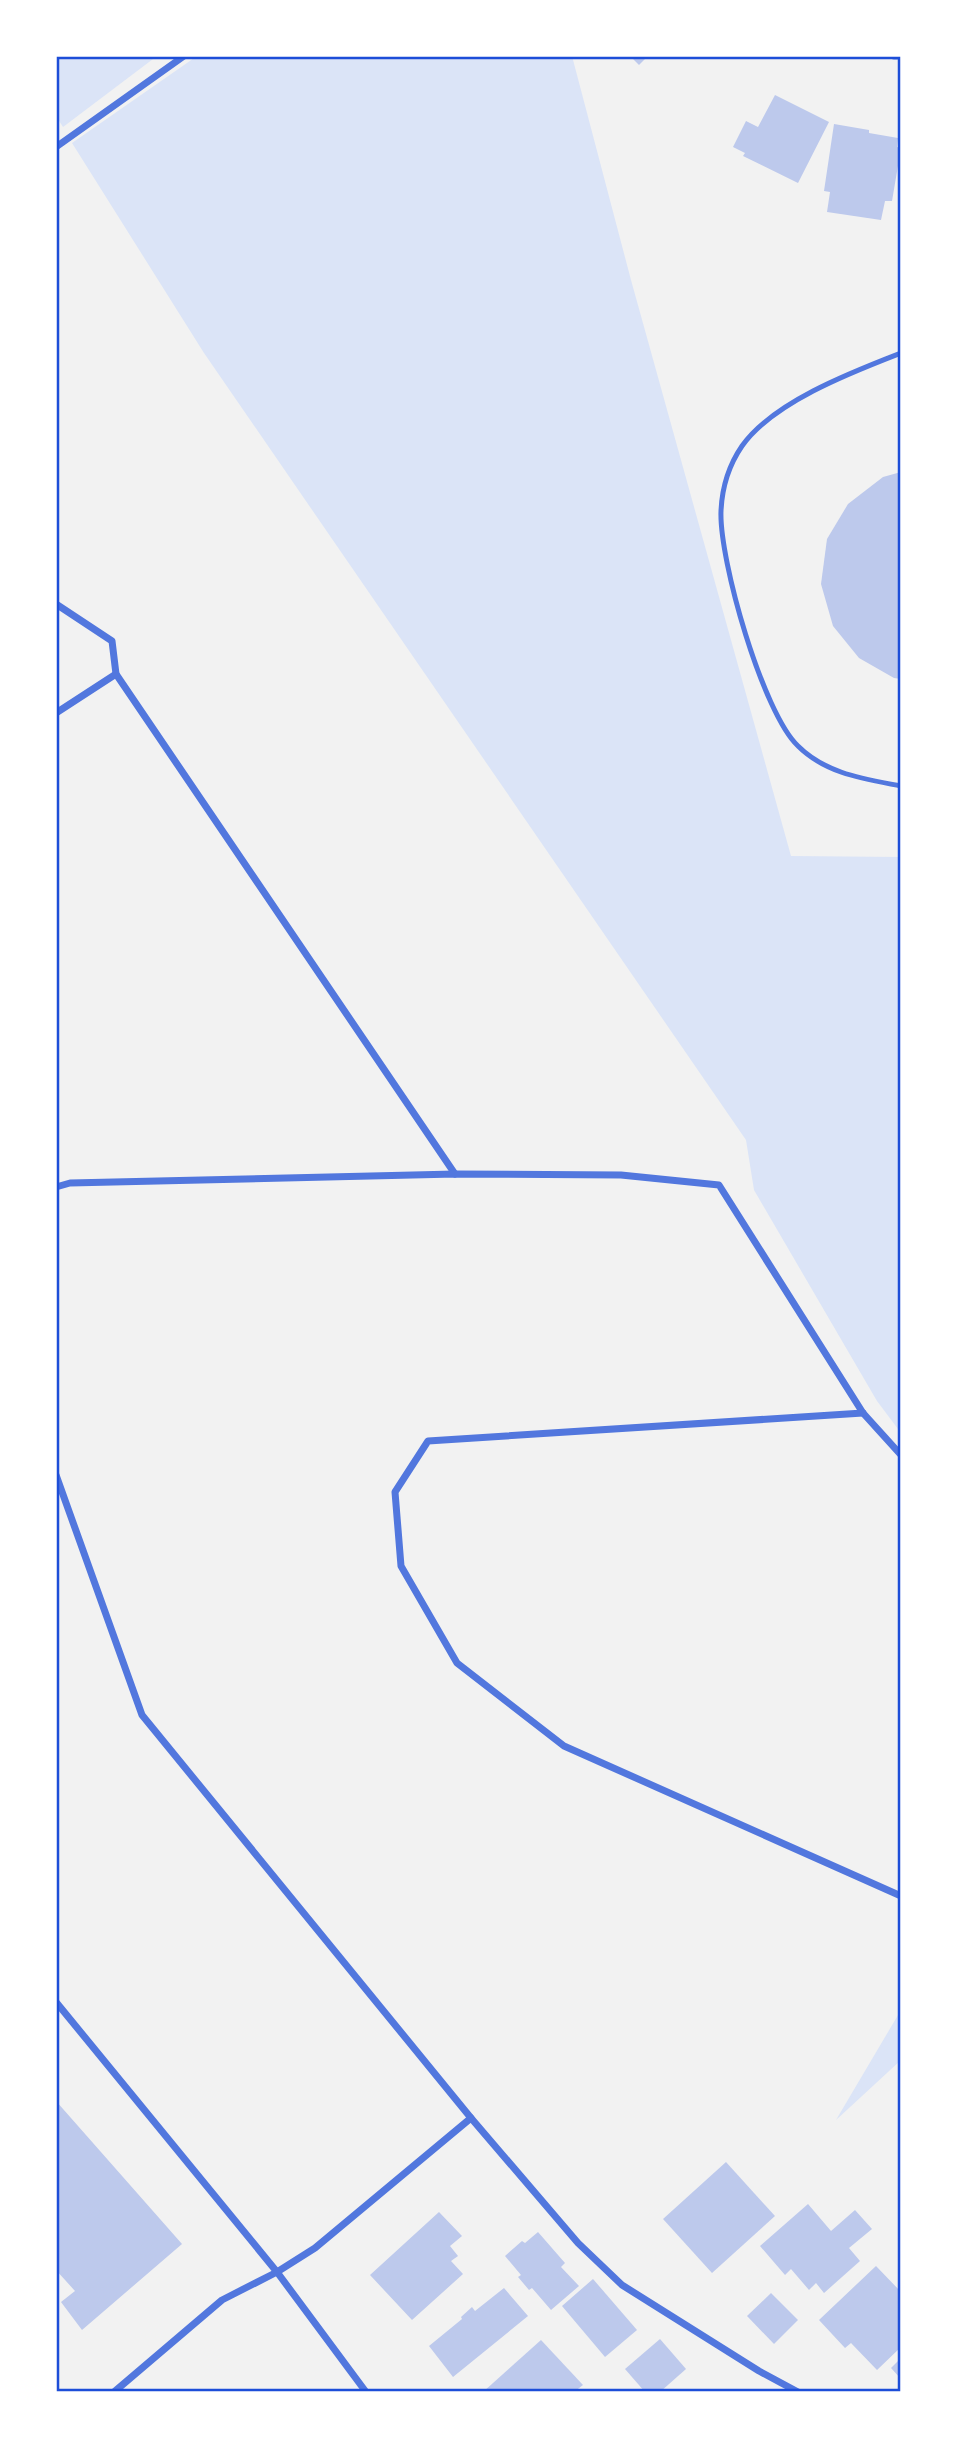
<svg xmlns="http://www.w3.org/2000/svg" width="957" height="2448" viewBox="0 0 957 2448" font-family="'Source Sans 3',sans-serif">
<rect width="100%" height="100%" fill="#f2f2f2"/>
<g fill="#dbe4f7">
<polygon points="56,56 157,56 63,127 56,116"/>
<polygon points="197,56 572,56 631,280 791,856 901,857 901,1433 877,1401 754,1190 746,1140 204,353 72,143"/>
<polygon points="901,2010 901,2060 836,2120"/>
</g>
<g fill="#bdc9ec">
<polygon points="630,56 648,56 639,65"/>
<polygon points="775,95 829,122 798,183 743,156 745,153 733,147 746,121 758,127"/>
<polygon points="834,124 869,130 869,133 898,138 897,147 901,148 892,201 885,201 881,220 827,212 830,192 824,191"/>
<polygon points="901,472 901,679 894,678 859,658 833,626 821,584 827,539 848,504 883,477"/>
<polygon points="56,2101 182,2244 82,2330 61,2302 75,2291 56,2270"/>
<polygon points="726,2162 775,2216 712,2273 663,2219"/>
<polygon points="808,2204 831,2231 855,2210 872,2229 849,2248 860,2261 824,2293 816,2283 809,2290 791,2269 785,2275 760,2246"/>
<polygon points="439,2212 462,2236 450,2246 458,2256 451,2261 463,2274 412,2320 370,2275"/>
<polygon points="538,2232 565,2263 561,2267 579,2286 551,2310 532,2288 529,2290 518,2277 521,2275 505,2256 522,2241 525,2243"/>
<polygon points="876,2266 901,2292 901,2347 877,2370 851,2343 845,2348 819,2320"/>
<polygon points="593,2279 637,2330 605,2357 562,2306"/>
<polygon points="504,2288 528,2316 453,2377 429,2346 462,2319 461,2317 472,2307 475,2311"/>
<polygon points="771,2293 798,2320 774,2344 747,2316"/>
<polygon points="660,2339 686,2369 660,2392 645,2392 625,2369"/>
<polygon points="541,2340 583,2385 574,2392 483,2392"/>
<polygon points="901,2358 901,2379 891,2368"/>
</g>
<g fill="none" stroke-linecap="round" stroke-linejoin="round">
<path stroke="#5277de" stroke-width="5" d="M901 353C852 372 773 402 742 446 729 465 722 488 721 511 719 560 763 713 798 746 826 774 865 779 901 786"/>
<g stroke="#5277de" stroke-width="7">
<polyline points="894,56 897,56"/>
<polyline points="56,147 184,56"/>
<polyline points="56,604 112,641 116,674 455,1174"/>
<polyline points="56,713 116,674"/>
<polyline points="56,1187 70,1183 455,1174 621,1175 719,1185 863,1413 901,1455"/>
<polyline points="863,1413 428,1441 395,1492 401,1566 457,1663 564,1746 901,1896"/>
<polyline points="56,1475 142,1715 471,2118 578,2243 622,2285 759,2371 798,2392"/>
<polyline points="56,2002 277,2272 366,2392"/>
<polyline points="114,2392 222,2300 277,2272 315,2248 471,2118"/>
</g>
</g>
<rect width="957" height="2448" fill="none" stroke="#ffffff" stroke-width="116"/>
<rect x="58" y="58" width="841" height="2332" fill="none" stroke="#1d4ed8" stroke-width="2.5"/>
</svg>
